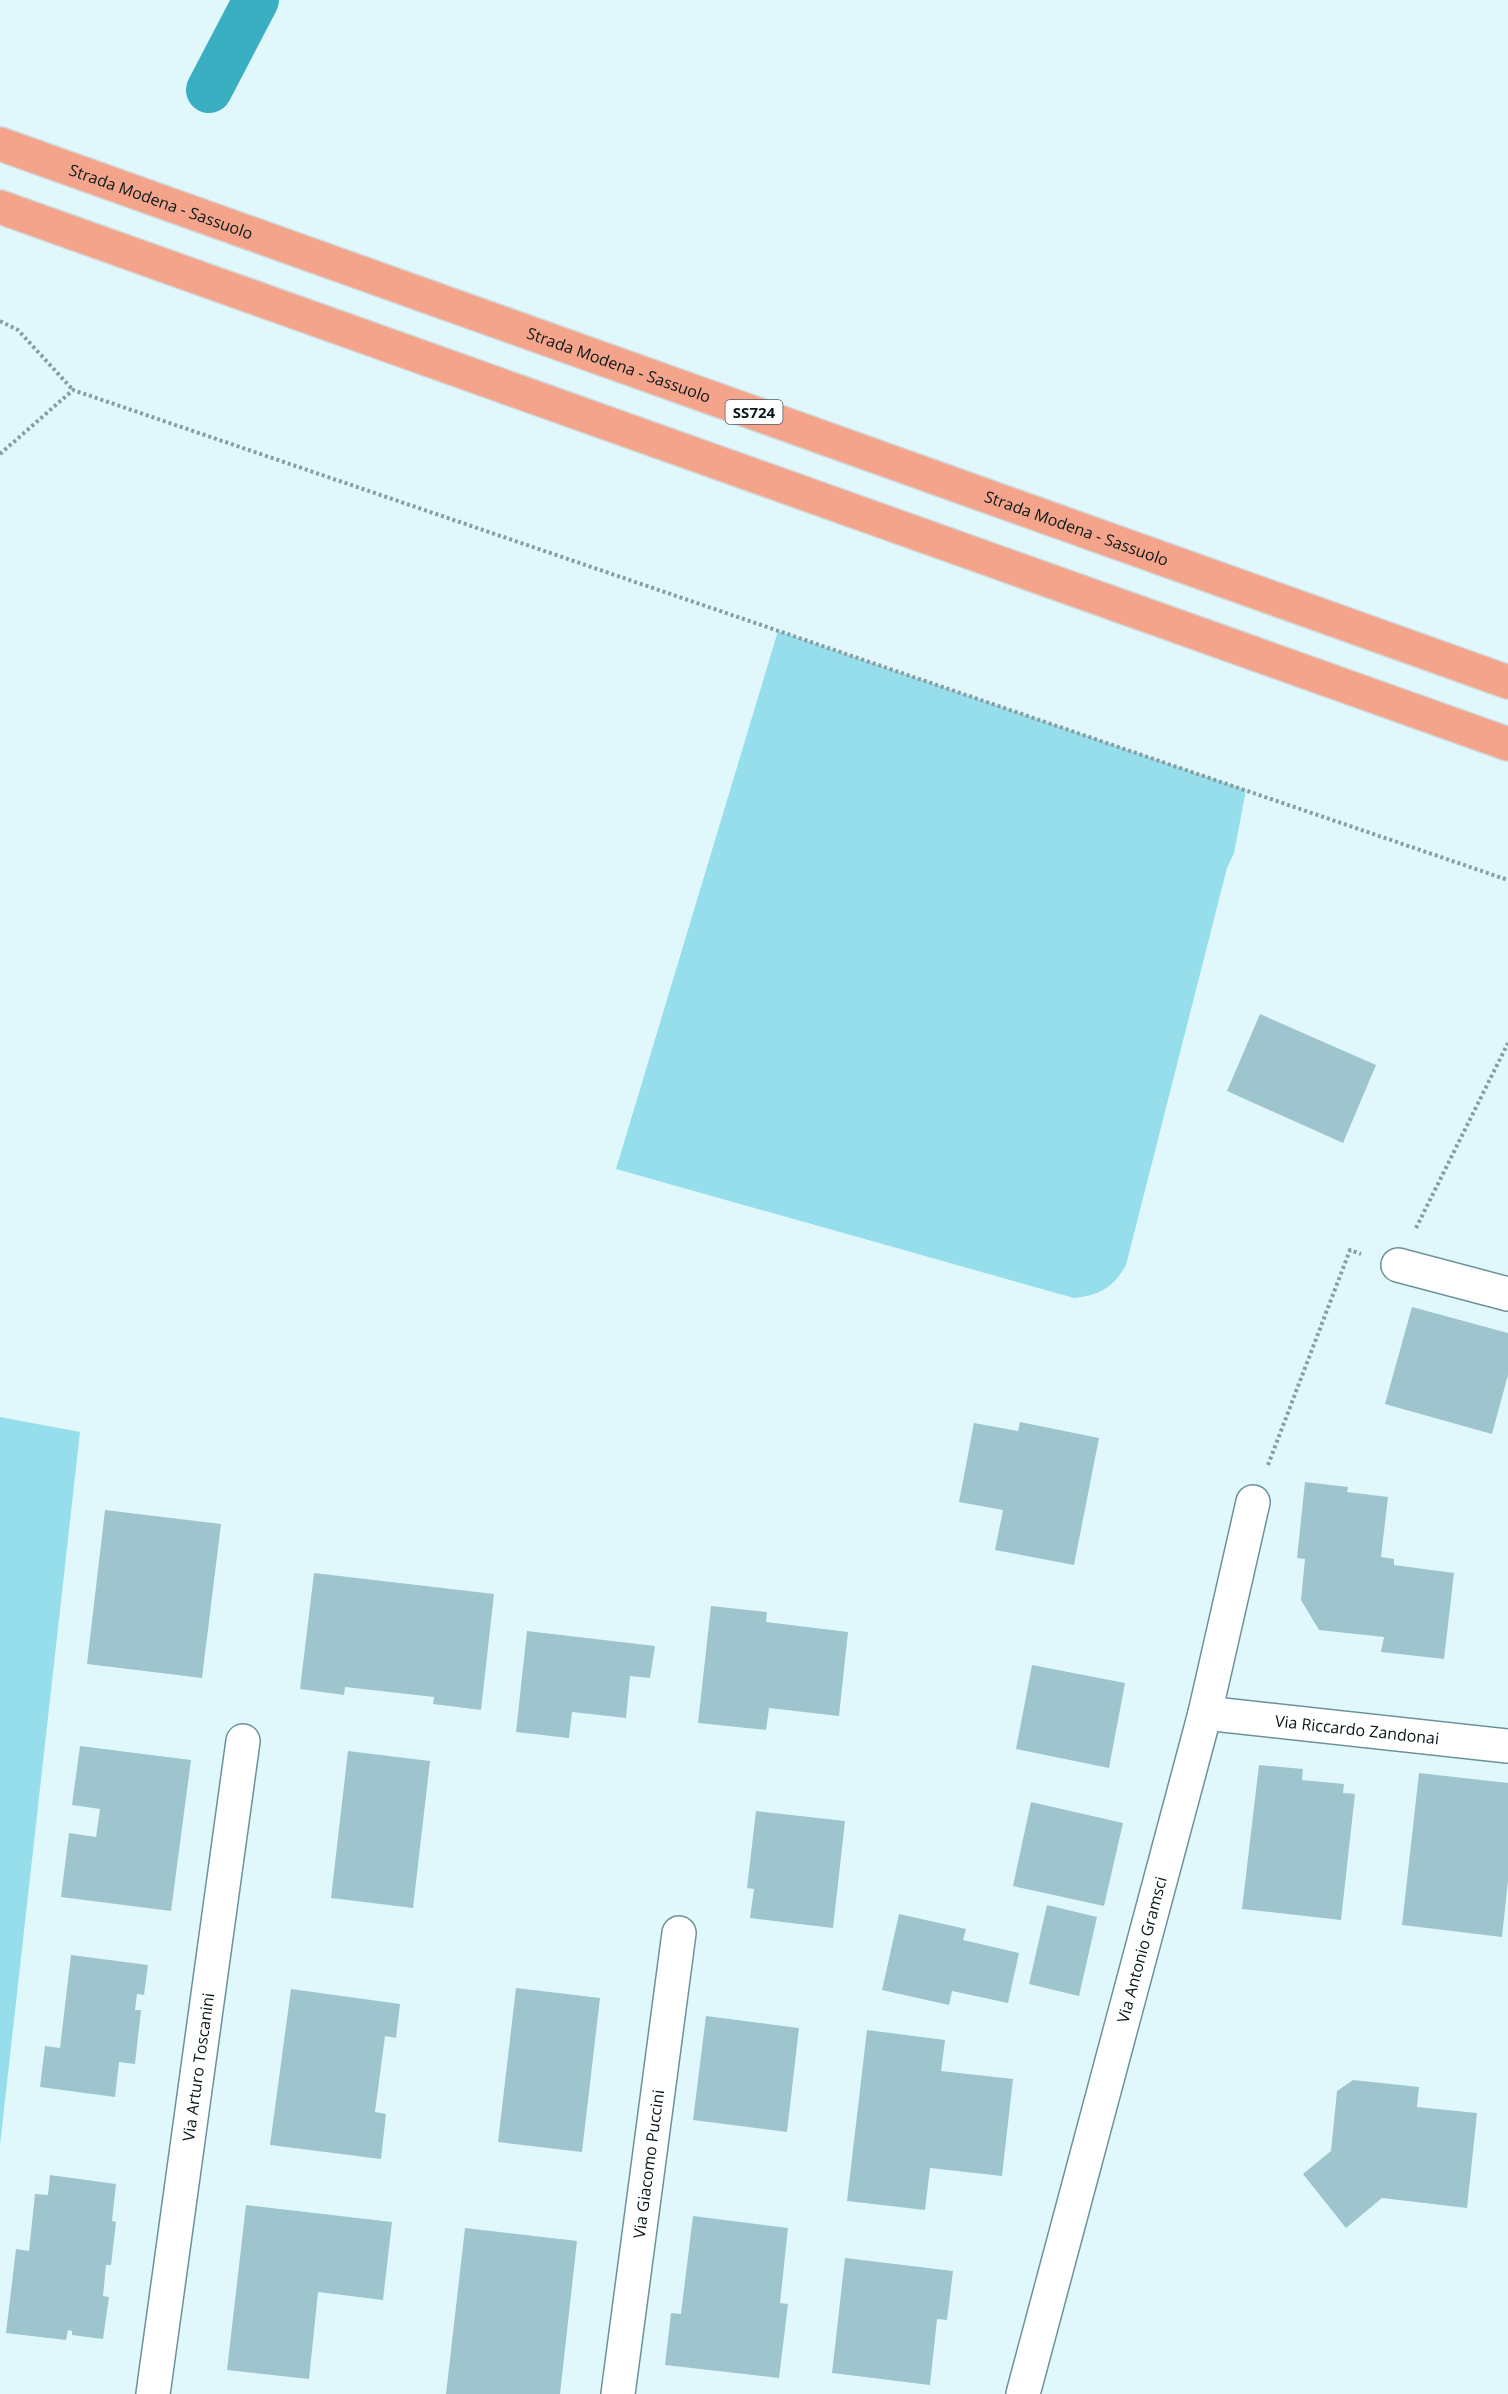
<svg xmlns="http://www.w3.org/2000/svg" width="1508" height="2394" viewBox="0 0 1508 2394" font-family="'Open Sans',sans-serif">
<rect width="100%" height="100%" fill="#e0f8fc"/>
<g fill="#96deeb">
<path d="M778 631 1246 790 1234 853 1227 868 1126 1265C1113 1288 1100 1295 1074 1298L616 1169Z"/>
<polygon points="0,1417 80,1432 0,2145"/>
</g>
<g fill="none" stroke-linecap="round" stroke-linejoin="round">
<polyline stroke="#3aafc2" stroke-width="46" points="209,90 256,0"/>
</g>
<g fill="#9ec5cd">
<polygon points="1260,1014 1376,1065 1343,1143 1227,1091"/>
<polygon points="1412,1307 1508,1333 1508,1375 1492,1434 1385,1404"/>
<polygon points="1020,1422 1099,1438 1074,1565 995,1550 1003,1510 959,1502 974,1423 1018,1431"/>
<polygon points="1305,1482 1348,1487 1347,1492 1388,1497 1381,1557 1394,1559 1394,1565 1454,1573 1444,1659 1381,1652 1384,1637 1319,1630 1301,1600 1305,1559 1297,1558"/>
<polygon points="105,1510 221,1524 202,1678 87,1664"/>
<polygon points="314,1573 494,1594 481,1710 433,1704 434,1697 345,1687 344,1695 300,1689"/>
<polygon points="711,1606 767,1612 766,1622 848,1632 839,1716 769,1708 766,1730 698,1723"/>
<polygon points="527,1631 655,1646 650,1678 630,1676 626,1718 572,1712 569,1738 516,1732"/>
<polygon points="1032,1665 1125,1683 1109,1768 1016,1749"/>
<polygon points="80,1746 191,1760 171,1911 61,1897 69,1833 96,1837 100,1809 72,1805"/>
<polygon points="348,1751 430,1761 413,1908 331,1898"/>
<polygon points="1259,1765 1303,1769 1302,1780 1344,1784 1343,1793 1355,1794 1341,1920 1242,1909"/>
<polygon points="1419,1773 1508,1783 1508,1880 1502,1937 1402,1925"/>
<polygon points="1031,1802 1123,1823 1104,1906 1013,1886"/>
<polygon points="756,1811 845,1821 833,1928 750,1918 754,1889 747,1888"/>
<polygon points="1047,1905 1097,1917 1079,1996 1029,1984"/>
<polygon points="899,1914 966,1929 963,1940 1019,1953 1008,2003 952,1991 949,2005 882,1990"/>
<polygon points="71,1955 148,1965 144,1995 137,1994 135,2010 141,2010 135,2064 119,2062 115,2097 40,2087 45,2046 60,2048"/>
<polygon points="516,1988 600,1998 582,2152 498,2142"/>
<polygon points="291,1989 400,2004 396,2038 385,2036 375,2112 386,2114 381,2159 270,2145"/>
<polygon points="706,2016 799,2028 787,2132 693,2120"/>
<polygon points="867,2030 945,2040 941,2071 1013,2079 1002,2176 930,2168 925,2210 847,2201"/>
<polygon points="1353,2080 1419,2087 1417,2107 1477,2113 1467,2208 1382,2198 1346,2228 1303,2174 1331,2151 1337,2091"/>
<polygon points="50,2175 116,2184 112,2221 116,2222 111,2265 106,2265 103,2296 109,2297 103,2339 72,2335 72,2331 68,2330 66,2340 6,2333 16,2249 29,2251 35,2194 48,2195"/>
<polygon points="246,2205 392,2222 383,2300 318,2292 309,2379 227,2370"/>
<polygon points="693,2216 788,2228 780,2303 788,2304 779,2378 665,2365 671,2313 681,2314"/>
<polygon points="465,2228 577,2241 560,2394 446,2394"/>
<polygon points="845,2258 953,2271 947,2320 937,2319 930,2385 832,2373"/>
</g>
<g fill="none" stroke-linecap="round" stroke-linejoin="round">
<defs>
<g id="street">
<polyline points="1398,1265 1508,1294"/>
<path id="s1" d="M1205 1713 1508 1746"/>
<path id="s2" d="M153 2394 243 1741"/>
<path id="s3" d="M618 2394 679 1933"/>
<path id="s4" d="M1023 2394 1205 1713 1253 1502"/>
</g>
<g id="highway">
<path id="s5" d="M0 144 1508 682"/>
<polyline points="0,207 1508,744"/>
</g>
</defs>
<use href="#street" stroke="#6c9299" stroke-width="36"/>
<use href="#highway" stroke="#d3d5d6" stroke-width="36"/>
<g stroke="#899da1" stroke-width="4" stroke-dasharray="3 3" stroke-linecap="butt">
<polyline points="0,321 18,330 73,390"/>
<polyline points="0,454 73,390 1508,880"/>
<polyline points="1416,1228 1508,1043"/>
<polyline points="1268,1465 1350,1250 1361,1254"/>
</g>
<use href="#street" stroke="#fff" stroke-width="33"/>
<use href="#highway" stroke="#f4a48a" stroke-width="33"/>
</g>
<g text-anchor="middle" dominant-baseline="central" stroke-width="5" stroke-linejoin="round" paint-order="stroke">
<rect fill="#fff" stroke="#525d5f" stroke-width="1.5" x="725.5" y="400" width="57" height="24" rx="4.5"/>
<g font-size="15" font-weight="bold" fill="#08171a">
<text x="754" y="412">SS724</text>
</g>
<g font-size="16" fill="#08171a" stroke="#fff">
<text stroke="none"><textPath href="#s5" startOffset="171">Strada Modena - Sassuolo</textPath></text>
<text stroke="none"><textPath href="#s5" startOffset="657">Strada Modena - Sassuolo</textPath></text>
<text stroke="none"><textPath href="#s5" startOffset="1143">Strada Modena - Sassuolo</textPath></text>
<text stroke="none"><textPath href="#s1" startOffset="153">Via Riccardo Zandonai</textPath></text>
<text stroke="none"><textPath href="#s4" startOffset="460">Via Antonio Gramsci</textPath></text>
<text stroke="none"><textPath href="#s2" startOffset="330">Via Arturo Toscanini</textPath></text>
<text stroke="none"><textPath href="#s3" startOffset="232">Via Giacomo Puccini</textPath></text>
</g>
</g>
</svg>
